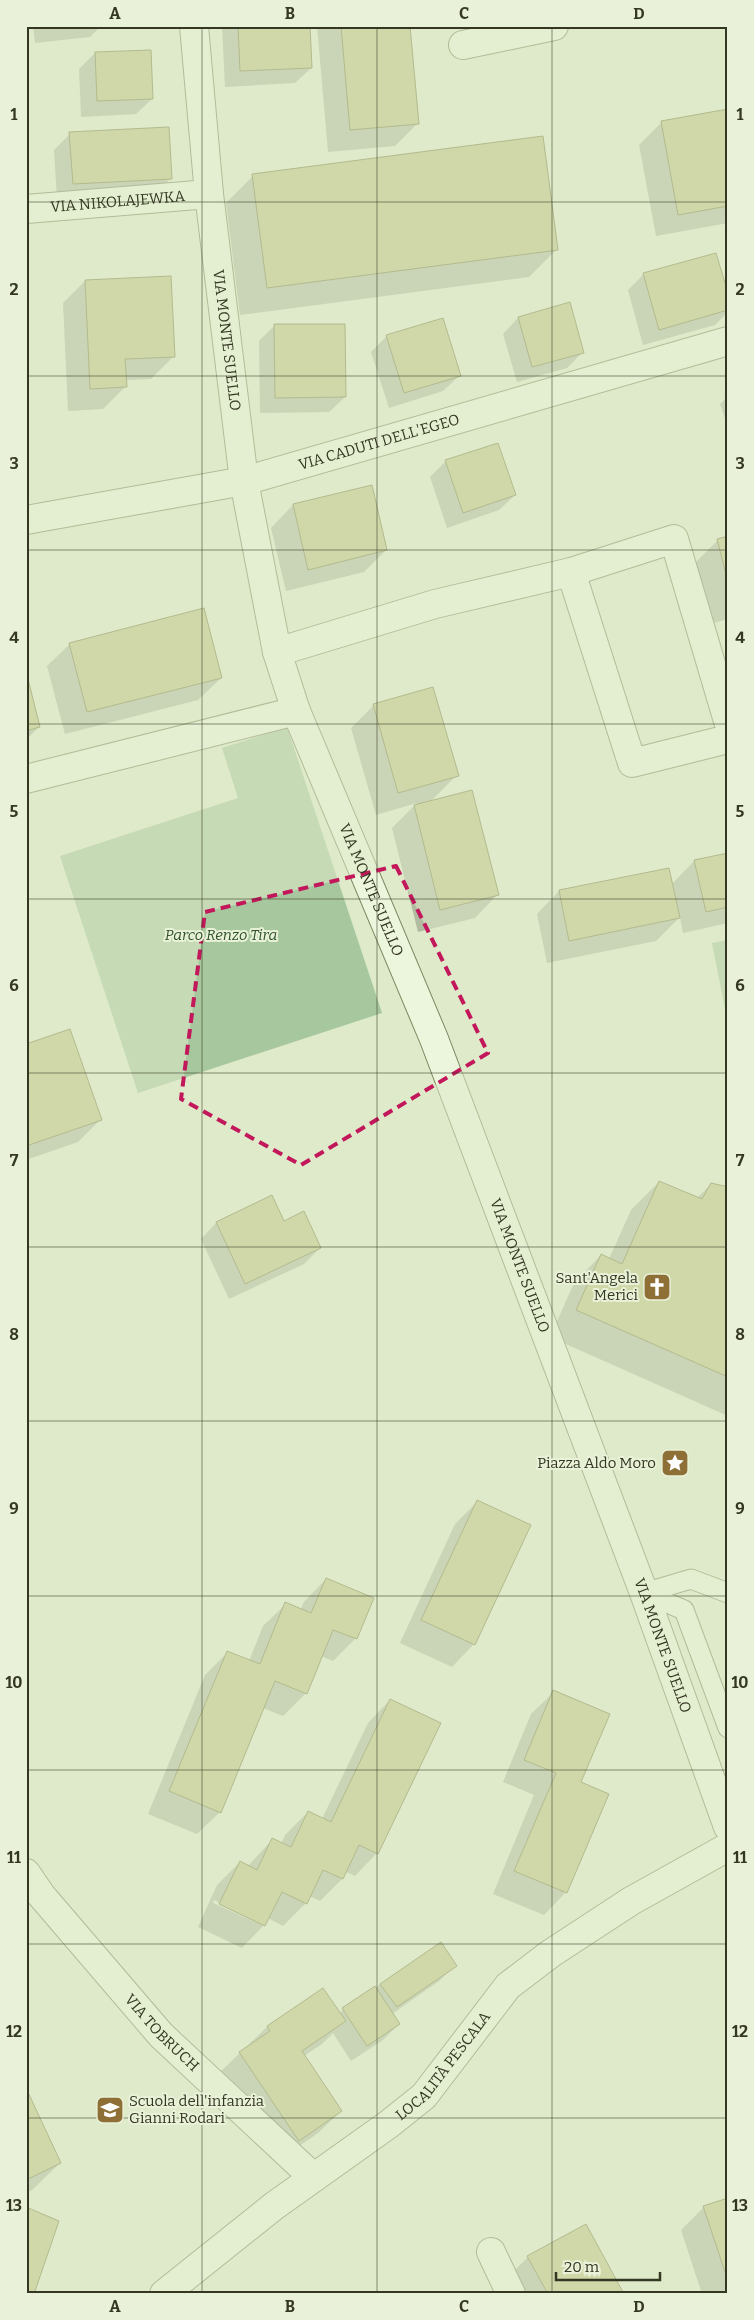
<svg xmlns="http://www.w3.org/2000/svg" width="754" height="2320" viewBox="0 0 754 2320" font-family="Bitter,serif">
<rect width="100%" height="100%" fill="#deeac9"/>
<g fill="#a7c79e">
<polygon points="287,727 382,1013 138,1093 60,856 238,798 222,748"/>
<polygon points="728,940 728,1024 712,943"/>
</g>
<g fill="#0003" fill-rule="evenodd">
<polygon points="33,26 101,26 90,37 35,43"/>
<polygon points="222,26 309,26 311,68 295,83 225,87"/>
<polygon points="317,26 409,26 417,124 395,146 328,152"/>
<polygon points="95,53 152,99 136,114 81,117 79,69"/>
<polygon points="728,110 728,223 656,236 639,145 662,122"/>
<polygon points="70,134 171,178 155,194 57,200 54,150"/>
<polygon points="253,176 557,249 529,277 240,315 226,203"/>
<polygon points="643,275 728,298 728,312 715,325 643,345 628,290"/>
<polygon points="85,281 174,356 151,379 125,380 125,387 103,409 68,411 63,303"/>
<polygon points="518,318 583,352 567,368 517,382 503,334"/>
<polygon points="275,325 345,397 329,412 260,413 259,341"/>
<polygon points="387,336 459,376 443,391 389,408 371,352"/>
<polygon points="728,396 728,427 720,404"/>
<polygon points="446,461 515,495 499,510 447,528 430,477"/>
<polygon points="371,487 386,550 364,572 286,591 271,528 293,505"/>
<polygon points="728,537 728,619 710,624 696,562 718,540"/>
<polygon points="70,644 221,678 198,700 65,734 47,666"/>
<polygon points="26,676 39,727 26,740"/>
<polygon points="432,689 457,775 431,801 497,895 475,918 418,932 392,828 417,803 376,815 351,728 373,706"/>
<polygon points="728,854 728,923 683,933 680,917 656,941 547,963 537,914 559,891 668,869 671,885 694,861"/>
<polygon points="26,1046 100,1120 78,1142 26,1160"/>
<polygon points="659,1182 697,1198 711,1184 724,1187 728,1186 728,1416 550,1337 574,1283 601,1255 609,1259 631,1210"/>
<polygon points="216,1223 283,1223 320,1248 304,1264 229,1299 201,1239"/>
<polygon points="477,1502 474,1644 452,1667 400,1643 455,1524"/>
<polygon points="326,1579 372,1599 355,1639 333,1661 321,1656 306,1693 283,1716 263,1708 220,1812 197,1834 148,1814 205,1675 228,1652 249,1661 263,1626 286,1604 300,1610 304,1602"/>
<polygon points="554,1692 580,1783 566,1892 544,1915 493,1894 534,1795 503,1782 531,1714"/>
<path d="M390 1700 377 1853 355 1876 346 1872 342 1879 320 1901 309 1896 306 1903 283 1926 268 1918 264 1925 242 1948 198 1927 217 1885 240 1862 248 1866 273 1839 281 1844 285 1835 308 1812 322 1819 368 1723ZM214 1900 257 1920V1923L213 1903Z"/>
<polygon points="455,1966 439,1981 392,2014 399,2024 383,2040 351,2061 333,2033 322,2044 304,2056 341,2111 318,2133 276,2162 217,2075 267,2027 323,1990 339,2013 381,1984"/>
<polygon points="26,2091 60,2163 32,2190 26,2193"/>
<polygon points="728,2200 728,2294 702,2294 681,2230 704,2207"/>
<polygon points="528,2257 623,2294 514,2294 506,2279"/>
</g>
<g fill="#bfc483" stroke="#7e8148">
<polygon points="238,26 310,26 312,68 240,71"/>
<polygon points="341,26 410,26 419,124 350,130"/>
<polygon points="151,50 153,99 97,101 95,52"/>
<polygon points="728,109 728,206 678,215 661,121"/>
<polygon points="169,127 172,179 73,184 69,132"/>
<polygon points="543,136 558,250 267,288 252,174"/>
<polygon points="716,253 728,293 728,310 659,330 643,273"/>
<polygon points="171,276 175,357 125,359 127,387 90,389 85,280"/>
<polygon points="570,302 584,353 532,367 518,317"/>
<polygon points="443,318 461,376 404,393 386,335"/>
<polygon points="274,324 345,324 346,397 275,398"/>
<polygon points="498,443 516,495 463,513 445,460"/>
<polygon points="372,485 387,550 308,570 293,504"/>
<polygon points="728,536 728,582 717,539"/>
<polygon points="204,608 222,678 87,712 69,643"/>
<polygon points="26,671 40,727 26,731"/>
<polygon points="433,687 459,776 398,793 373,704"/>
<polygon points="472,790 499,895 440,910 414,805"/>
<polygon points="728,853 728,907 706,912 694,860"/>
<polygon points="669,868 680,918 569,941 559,890"/>
<polygon points="70,1029 102,1120 26,1146 26,1044"/>
<polygon points="659,1181 702,1199 711,1183 724,1186 728,1185 728,1377 576,1310 601,1254 622,1264"/>
<polygon points="272,1195 284,1221 304,1211 321,1248 245,1284 216,1222"/>
<polygon points="477,1500 531,1525 475,1645 421,1620"/>
<polygon points="326,1578 374,1598 357,1639 333,1630 307,1694 275,1681 221,1813 169,1791 227,1651 260,1664 285,1602 311,1613"/>
<polygon points="553,1690 610,1714 581,1782 609,1794 567,1893 514,1871 556,1773 524,1760"/>
<polygon points="390,1699 441,1723 378,1854 359,1845 343,1879 323,1870 307,1904 282,1892 265,1926 219,1904 240,1861 257,1870 272,1838 291,1847 308,1811 331,1822"/>
<polygon points="441,1942 457,1966 397,2007 380,1984"/>
<polygon points="375,1986 400,2024 367,2046 342,2008"/>
<polygon points="323,1988 346,2021 302,2051 342,2111 299,2141 239,2052 270,2031 267,2026"/>
<polygon points="26,2088 61,2163 26,2180"/>
<polygon points="728,2198 728,2281 703,2206"/>
<polygon points="26,2207 59,2221 34,2294 26,2294"/>
<polygon points="586,2224 624,2294 548,2294 527,2256"/>
</g>
<g fill="none" stroke-linecap="round" stroke-linejoin="round">
<defs>
<g id="lane">
<polyline points="644,1593 684,1610 728,1728"/>
<polyline points="644,1593 691,1579 728,1593"/>
</g>
<g id="street">
<path id="s1" d="M194 26 209 194 244 481 277 652 296 711 434 1039 644 1593 728 1827"/>
<polyline points="463,45 554,26"/>
<path id="s2" d="M26 209 209 194"/>
<path id="s3" d="M26 520 244 481 728 341"/>
<polyline points="571,572 632,763 728,739"/>
<polyline points="277,652 435,604 571,572 674,539 728,721"/>
<polyline points="26,779 296,711"/>
<path id="s4" d="M26 1873 41 1895 161 2035 313 2177"/>
<polyline points="491,2252 511,2294"/>
<path id="s5" d="M164 2294 274 2206 389 2124 424 2096 508 1986 550 1954 631 1901 728 1847"/>
</g>
</defs>
<use href="#lane" stroke="#7e8560" stroke-width="21"/>
<use href="#street" stroke="#7e8560" stroke-width="30"/>
<use href="#lane" stroke="#ecf6dc" stroke-width="19"/>
<use href="#street" stroke="#ecf6dc" stroke-width="28"/>
</g>
<path d="M0 0H754V2320H0ZM396 866 488 1053 301 1165 181 1099 205 912Z" fill="#deeac9" fill-opacity=".55" fill-rule="evenodd"/>
<path fill="none" stroke="#c2185b" stroke-width="4" stroke-dasharray="10 6" stroke-linejoin="round" d="M396 866 488 1053 301 1165 181 1099 205 912Z"/>
<path fill="none" stroke="#343722" stroke-width="1" stroke-opacity="0.55" d="M202 26V2294M377 26V2294M552 26V2294M26 202H728M26 376H728M26 550H728M26 724H728M26 899H728M26 1073H728M26 1247H728M26 1421H728M26 1596H728M26 1770H728M26 1944H728M26 2118H728"/>
<defs>
<symbol id="church-square" viewBox="-11 -11 22 22"><rect x="-9" y="-9" width="18" height="18" rx="4" fill="#8e6f36" stroke="#e9f2d8"/><path d="M-1.2-6h2.4v3.5h3.3v2.4h-3.3V6h-2.4V-.1h-3.3v-2.4h3.3Z" fill="#fff"/></symbol>
<symbol id="sight-square" viewBox="-11 -11 22 22"><rect x="-9" y="-9" width="18" height="18" rx="4" fill="#8e6f36" stroke="#e9f2d8"/><path d="M0-6L1.8-2.2L6-1.7L2.9 1.2L3.7 5.4L0 3.3L-3.7 5.4L-2.9 1.2L-6-1.7L-1.8-2.2Z" fill="#fff"/></symbol>
<symbol id="school-square" viewBox="-11 -11 22 22"><rect x="-9" y="-9" width="18" height="18" rx="4" fill="#8e6f36" stroke="#e9f2d8"/><path d="M0-5L7-2L0 1L-7-2ZM-4 1L0 2.5L4 1V4Q0 6-4 4Z" fill="#fff"/></symbol>
</defs>
<g fill-rule="evenodd">
<use href="#church-square" x="641" y="1271" width="32" height="32"/>
<use href="#sight-square" x="659" y="1447" width="32" height="32"/>
<use href="#school-square" x="94" y="2094" width="32" height="32"/>
</g>
<g text-anchor="middle" dominant-baseline="central" stroke-width="4" stroke-linejoin="round" paint-order="stroke">
<g font-size="15" fill="#343722" stroke="#e9f2d8">
<text stroke="none"><textPath href="#s2" startOffset="92">VIA NIKOLAJEWKA</textPath></text>
<text stroke="none"><textPath href="#s1" startOffset="316">VIA MONTE SUELLO</textPath></text>
<text stroke="none"><textPath href="#s3" startOffset="362">VIA CADUTI DELL'EGEO</textPath></text>
<text stroke="none"><textPath href="#s1" startOffset="888">VIA MONTE SUELLO</textPath></text>
<text stroke="none"><textPath href="#s1" startOffset="1292">VIA MONTE SUELLO</textPath></text>
<text stroke="none"><textPath href="#s1" startOffset="1698">VIA MONTE SUELLO</textPath></text>
<text stroke="none"><textPath href="#s4" startOffset="210">VIA TOBRUCH</textPath></text>
<text stroke="none"><textPath href="#s5" startOffset="362">LOCALITÀ PESCALA</textPath></text>
</g>
<g font-size="15" font-style="italic" fill="#2e512a" stroke="#e9f2d8">
<text x="221" y="935">Parco Renzo Tira</text>
</g>
<g font-size="15" fill="#343722" stroke="#e9f2d8" text-anchor="end">
<text x="638" y="1278">Sant'Angela<tspan x="638" dy="17">Merici</tspan></text>
<text x="656" y="1463">Piazza Aldo Moro</text>
<text x="129" y="2101" text-anchor="start">Scuola dell'infanzia<tspan x="129" dy="17">Gianni Rodari</tspan></text>
</g>
</g>
<rect width="754" height="2320" fill="none" stroke="#e9f2d8" stroke-width="55"/>
<path d="M556 2272v8h104v-8" fill="none" stroke="#343722" stroke-width="2.5"/>
<text x="564" y="2272" font-size="15" fill="#343722" stroke="#e9f2d8" stroke-width="4" paint-order="stroke">20 m</text>
<rect x="28" y="28" width="698" height="2264" fill="none" stroke="#343722" stroke-width="2"/>
<g font-size="16" text-anchor="middle" font-weight="bold" fill="#343722">
<text x="115" y="19">A</text>
<text x="290" y="19">B</text>
<text x="464" y="19">C</text>
<text x="639" y="19">D</text>
<text x="14" y="120">1</text>
<text x="740" y="120">1</text>
<text x="14" y="295">2</text>
<text x="740" y="295">2</text>
<text x="14" y="469">3</text>
<text x="740" y="469">3</text>
<text x="14" y="643">4</text>
<text x="740" y="643">4</text>
<text x="14" y="817">5</text>
<text x="740" y="817">5</text>
<text x="14" y="991">6</text>
<text x="740" y="991">6</text>
<text x="14" y="1166">7</text>
<text x="740" y="1166">7</text>
<text x="14" y="1340">8</text>
<text x="740" y="1340">8</text>
<text x="14" y="1514">9</text>
<text x="740" y="1514">9</text>
<text x="14" y="1688">10</text>
<text x="740" y="1688">10</text>
<text x="14" y="1863">11</text>
<text x="740" y="1863">11</text>
<text x="14" y="2037">12</text>
<text x="740" y="2037">12</text>
<text x="14" y="2211">13</text>
<text x="740" y="2211">13</text>
<text x="115" y="2312">A</text>
<text x="290" y="2312">B</text>
<text x="464" y="2312">C</text>
<text x="639" y="2312">D</text>
</g>
</svg>
